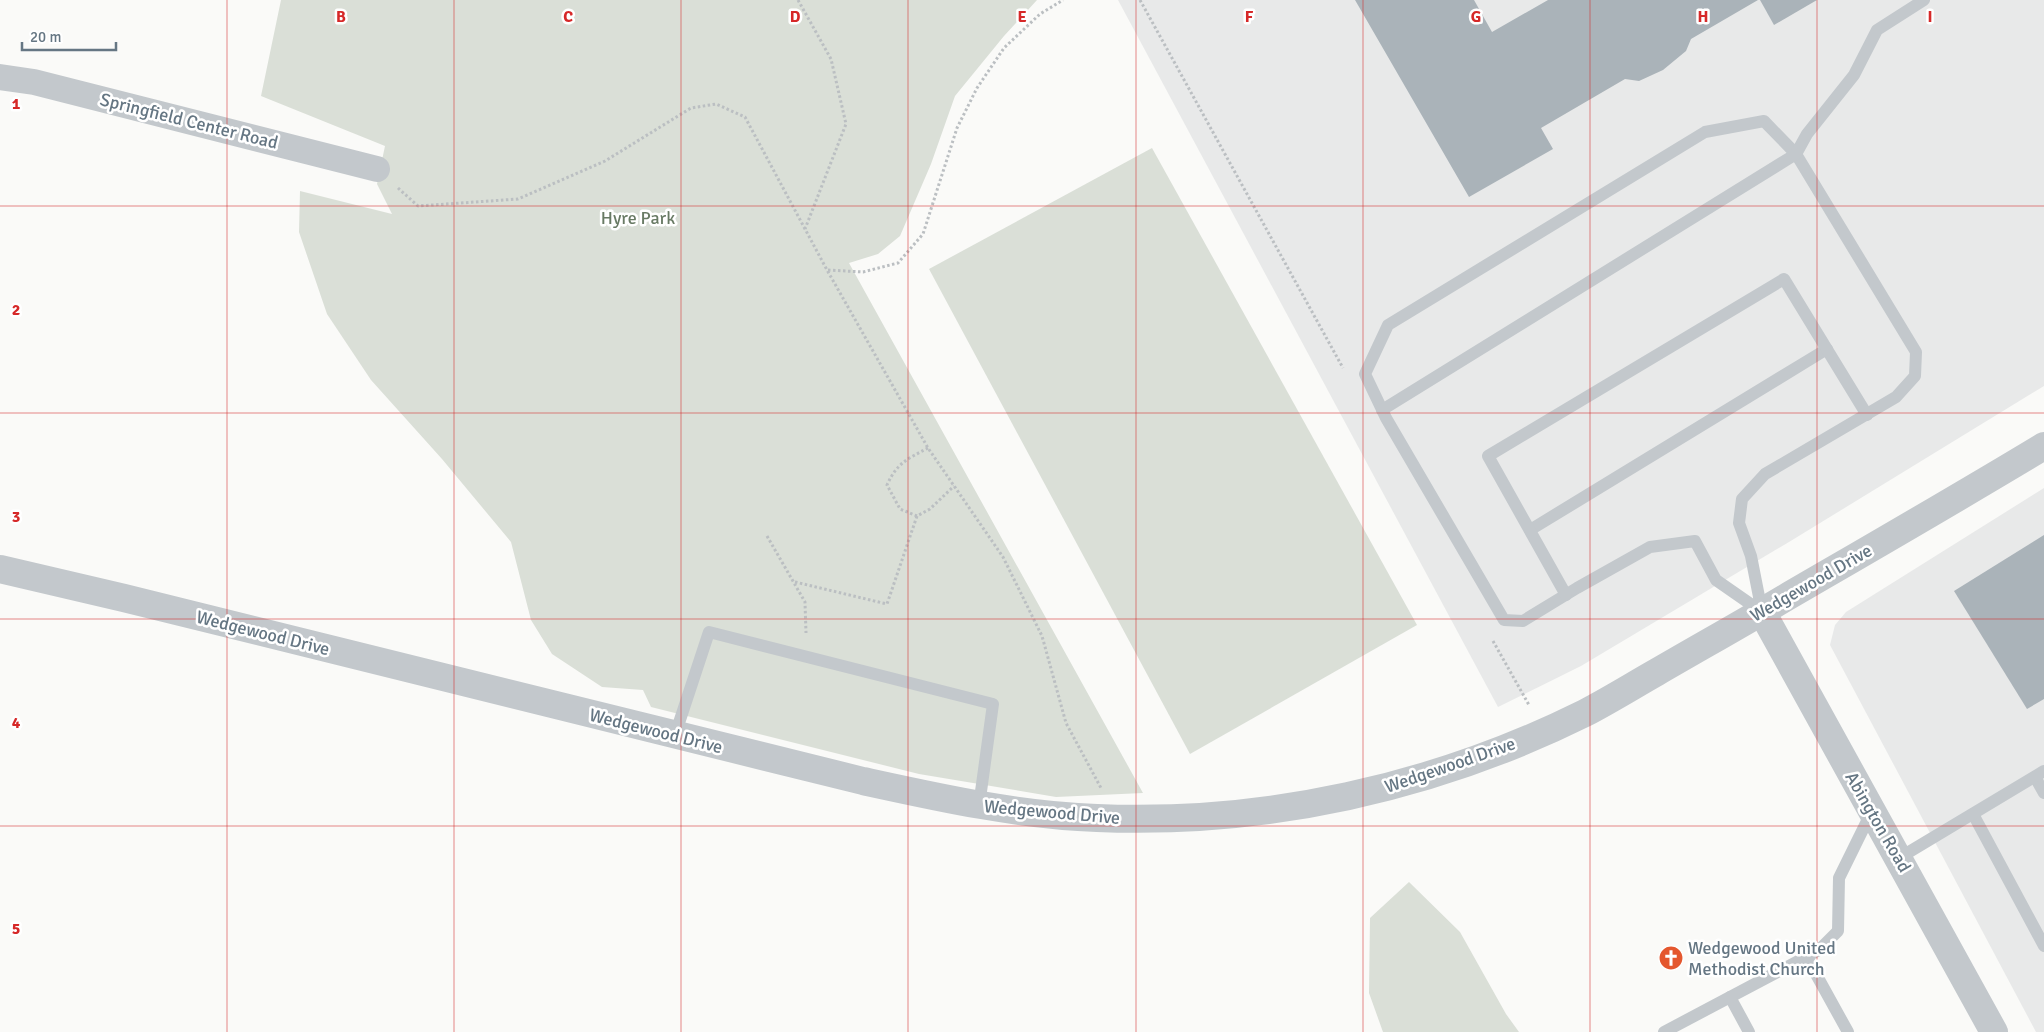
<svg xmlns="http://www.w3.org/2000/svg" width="2044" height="1032" viewBox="0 0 2044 1032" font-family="Signika,sans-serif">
<rect width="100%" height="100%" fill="#fafaf8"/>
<g fill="#e8e9e9">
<polygon points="1118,0 2044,0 2044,386 1789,542 1581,666 1498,707"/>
<polygon points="2044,488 2044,1032 2036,1032 1830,645 1835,625 1846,612"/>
</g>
<g fill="#dadfd7">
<polygon points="281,0 1037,0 1004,36 955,96 931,164 900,236 878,254 849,263 1143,793 1056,797 919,774 651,707 643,690 602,687 552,654 531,620 511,542 442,459 371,380 327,314 299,232 300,191 392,214 377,184 385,146 261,96"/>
<polygon points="1152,148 1417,625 1190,754 929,269"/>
<polygon points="1409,882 1460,932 1506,1014 1519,1032 1383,1032 1369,993 1370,918"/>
</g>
<g fill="#aab3b9">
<polygon points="1355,0 1474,0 1492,32 1548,0 1758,0 1691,39 1686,51 1663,70 1639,81 1625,79 1541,128 1553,149 1469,197"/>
<polygon points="1760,0 1817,0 1774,25"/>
<polygon points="2044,535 2044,699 2027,709 1954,591"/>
</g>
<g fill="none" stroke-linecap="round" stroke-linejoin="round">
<g stroke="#bbbfc2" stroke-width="3" stroke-dasharray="2.5 2.5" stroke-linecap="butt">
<polyline points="798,0 831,59 846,124 805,229"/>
<polyline points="1140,0 1343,368"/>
<polyline points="398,188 418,206 518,199 605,161 691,108 716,104 745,117 827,270 928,448 1003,557 1042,636 1066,723 1101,788"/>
<polyline points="828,270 863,272 898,263 923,234 957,128 977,88 1004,48 1040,14 1063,0"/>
<path d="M917 516 900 509 887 485C897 463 907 459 928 448"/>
<polyline points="767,536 805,602 806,633"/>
<polyline points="795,582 887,604 917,516 930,509 954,486"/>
<polyline points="1493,641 1529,705"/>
</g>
<g stroke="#c3c8cc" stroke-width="12">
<polygon points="1764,121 1796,154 1916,352 1915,376 1896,397 1765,474 1742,499 1739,523 1751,556 1762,612 1716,580 1695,541 1650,547 1577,588 1523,621 1504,620 1386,418 1365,374 1388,325 1705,132"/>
<polyline points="1382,410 1796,154 1807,134 1854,75 1877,30 1924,0"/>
<polyline points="1530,530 1827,349"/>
<polyline points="1566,595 1488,456 1784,279 1867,415"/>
<polyline points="675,735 709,632 993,704 979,806"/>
<polyline points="2035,777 2044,793"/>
<polyline points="1973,814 2044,946"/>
<polyline points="1899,858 2044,771"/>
<polyline points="1806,956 1848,1032"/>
<polyline points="1730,997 1749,1032"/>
<polyline points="1664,1032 1819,950 1838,931 1839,878 1871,813"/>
</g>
<polyline stroke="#c3c8cc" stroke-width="26" points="0,77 34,82 377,169"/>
<g stroke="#c3c8cc" stroke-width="28">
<path d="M0 569 124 598 863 781C941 798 1017 815 1097 818 1265 825 1434 788 1585 713 1610 700 1634 685 1657 672 1700 647 1743 623 1785 598 1871 548 1958 498 2044 446"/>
<polyline points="1762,612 1994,1032"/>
</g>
</g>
<path fill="none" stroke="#d62828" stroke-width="1" stroke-opacity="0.55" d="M227 0V1032M454 0V1032M681 0V1032M908 0V1032M1136 0V1032M1363 0V1032M1590 0V1032M1817 0V1032M0 206H2044M0 413H2044M0 619H2044M0 826H2044"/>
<defs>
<symbol id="church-disc" viewBox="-11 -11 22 22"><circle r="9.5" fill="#e4572e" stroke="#fff"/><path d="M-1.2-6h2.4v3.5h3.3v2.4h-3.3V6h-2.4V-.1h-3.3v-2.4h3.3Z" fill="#fff"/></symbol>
</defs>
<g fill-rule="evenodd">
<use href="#church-disc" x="1657" y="944" width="28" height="28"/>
</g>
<g text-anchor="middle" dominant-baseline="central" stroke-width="5" stroke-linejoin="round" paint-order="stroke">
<g font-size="18" fill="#657683" stroke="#fff">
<text transform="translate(189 121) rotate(14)">Springfield Center Road</text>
<text transform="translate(1811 583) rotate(-30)">Wedgewood Drive</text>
<text transform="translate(263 633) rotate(14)">Wedgewood Drive</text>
<text transform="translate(656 731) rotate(14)">Wedgewood Drive</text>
<text transform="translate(1450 765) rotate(-19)">Wedgewood Drive</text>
<text transform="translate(1052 812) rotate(5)">Wedgewood Drive</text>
<text transform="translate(1878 822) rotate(60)">Abington Road</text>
</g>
<g font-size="18" fill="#687a64" stroke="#fff">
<text x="638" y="218">Hyre Park</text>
</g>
<g font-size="18" fill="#657683" stroke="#fff" text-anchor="start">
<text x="1688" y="948">Wedgewood United<tspan x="1688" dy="21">Methodist Church</tspan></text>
</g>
</g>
<g font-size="16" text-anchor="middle" font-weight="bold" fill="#d62828" stroke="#fff" stroke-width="5" stroke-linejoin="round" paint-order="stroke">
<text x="341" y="22">B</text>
<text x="568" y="22">C</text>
<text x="795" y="22">D</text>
<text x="1022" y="22">E</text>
<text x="1249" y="22">F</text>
<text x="1476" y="22">G</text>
<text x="1703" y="22">H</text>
<text x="1930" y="22">I</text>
<text x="16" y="109">1</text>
<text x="16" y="315">2</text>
<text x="16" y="522">3</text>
<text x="16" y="728">4</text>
<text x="16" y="934">5</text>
</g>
<path d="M22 42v8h94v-8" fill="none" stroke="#657683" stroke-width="2.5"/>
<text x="30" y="42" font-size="15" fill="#657683" stroke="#ffffff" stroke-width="4" paint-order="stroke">20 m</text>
</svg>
